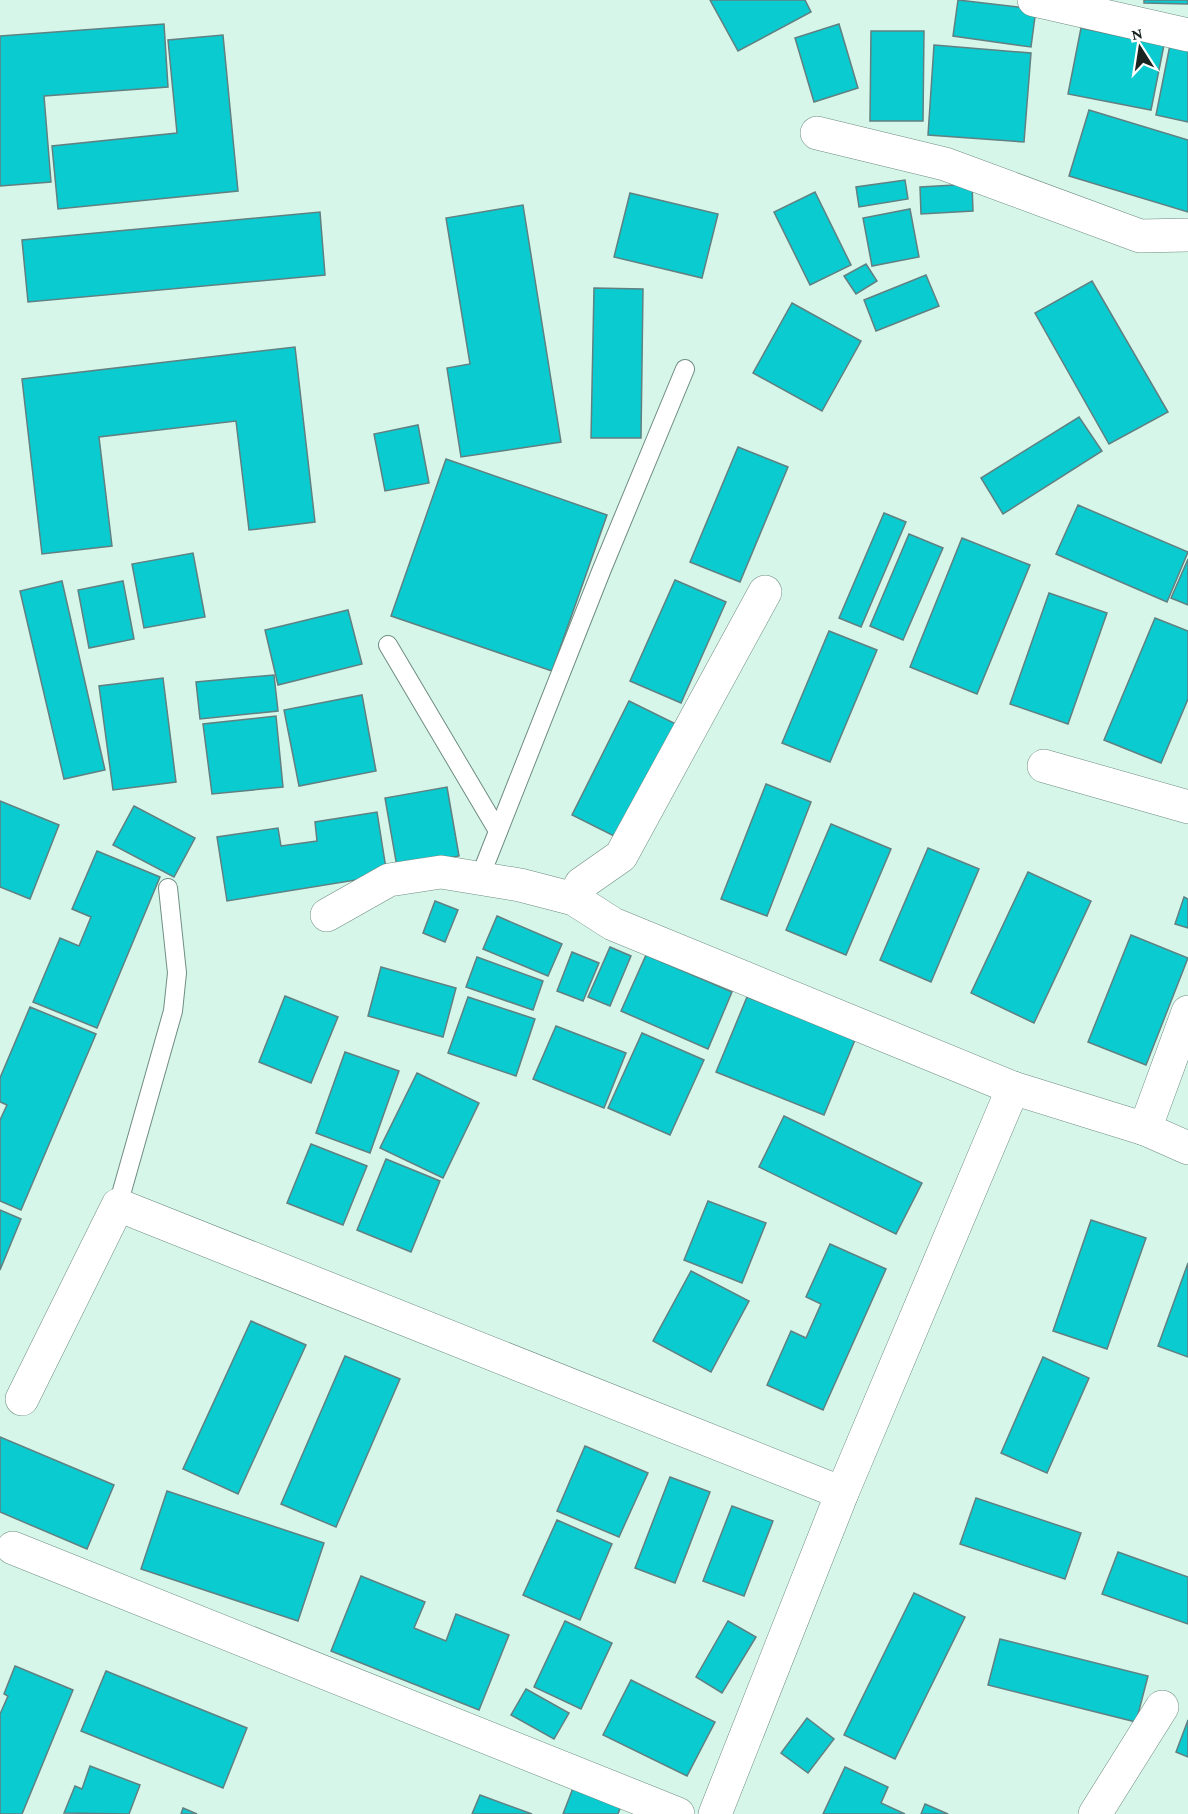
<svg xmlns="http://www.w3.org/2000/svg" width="1188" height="1814" viewBox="0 0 1188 1814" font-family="'Crimson Pro',serif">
<rect width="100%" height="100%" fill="#d6f6ea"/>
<g fill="#0acbd0" stroke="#608081" stroke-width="1.5">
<polygon points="710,0 805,0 811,12 738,51"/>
<polygon points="958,0 1036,9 1031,47 953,36"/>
<polygon points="1144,0 1188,0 1188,4 1144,3"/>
<polygon points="164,24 168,87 44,96 51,182 0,186 0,36"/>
<polygon points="839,24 858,88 814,102 795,38"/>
<polygon points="1081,28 1164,45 1151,110 1068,94"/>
<polygon points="871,31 924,31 923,121 870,121"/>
<polygon points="223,35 238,191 58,209 52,146 177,133 168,40"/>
<polygon points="934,45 1031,53 1024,142 928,135"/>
<polygon points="1170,45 1188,49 1188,122 1156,115"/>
<polygon points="1089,110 1188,140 1188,212 1069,176"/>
<polygon points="905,180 908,199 859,207 856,187"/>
<polygon points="972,184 973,211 921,214 920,187"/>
<polygon points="815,192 851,265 810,285 774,212"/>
<polygon points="630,193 718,214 702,278 614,257"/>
<polygon points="523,205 561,442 461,457 447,368 470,364 446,218"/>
<polygon points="910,209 919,257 872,266 863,218"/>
<polygon points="320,212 325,275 28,302 22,240"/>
<polygon points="866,264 877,281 856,294 844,276"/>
<polygon points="926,275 939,306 876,331 864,300"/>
<polygon points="1092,281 1168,412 1109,444 1035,313"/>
<polygon points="594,288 643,289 641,438 591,438"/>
<polygon points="792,303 861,341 822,411 753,373"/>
<polygon points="295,347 315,522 249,530 236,421 99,437 112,546 42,554 22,379"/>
<polygon points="1079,417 1102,451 1003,514 981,478"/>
<polygon points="418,425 429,483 385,491 374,434"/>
<polygon points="738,447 788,467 740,582 690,562"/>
<polygon points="446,459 607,515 552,671 391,616"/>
<polygon points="1078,505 1188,552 1167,602 1056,554"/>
<polygon points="884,513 906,522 861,627 839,618"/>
<polygon points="909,534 943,548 903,640 870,626"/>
<polygon points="962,538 1030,565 977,694 910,667"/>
<polygon points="193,553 205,617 144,628 132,564"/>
<polygon points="1188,559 1188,605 1171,598"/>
<polygon points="675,580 726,602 681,703 630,681"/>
<polygon points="62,581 105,770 64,779 20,591"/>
<polygon points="123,581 134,639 89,648 78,590"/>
<polygon points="1049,593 1107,613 1068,724 1010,704"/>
<polygon points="348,610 362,664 278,685 265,630"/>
<polygon points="1155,618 1188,631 1188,699 1161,763 1104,740"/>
<polygon points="829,631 877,650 830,762 782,743"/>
<polygon points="274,675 278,711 200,719 196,682"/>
<polygon points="163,678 176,782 113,790 99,686"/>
<polygon points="362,695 376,771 299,786 284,710"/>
<polygon points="629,701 678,725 622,840 572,815"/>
<polygon points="276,716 283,787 212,794 203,724"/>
<polygon points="766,784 811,802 767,916 721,899"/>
<polygon points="447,787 459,856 397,867 385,798"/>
<polygon points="0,801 59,825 30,899 0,887"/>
<polygon points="134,806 195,838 174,877 113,845"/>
<polygon points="377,812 387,875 227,901 217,837 278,828 281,846 317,841 315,822"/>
<polygon points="831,824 891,849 846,955 786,930"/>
<polygon points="928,848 979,869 931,982 880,960"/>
<polygon points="97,851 160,877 97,1028 33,1002 60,938 79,946 91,917 72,909"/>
<polygon points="1028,872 1091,901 1034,1023 971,993"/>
<polygon points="1184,897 1188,899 1188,928 1175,924"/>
<polygon points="435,901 458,910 445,942 423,933"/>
<polygon points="497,916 562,944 548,976 483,949"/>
<polygon points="1131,935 1188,958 1146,1065 1088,1042"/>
<polygon points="610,947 631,956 610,1006 588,997"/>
<polygon points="572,952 599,963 583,1001 557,991"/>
<polygon points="646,955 732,992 708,1049 621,1011"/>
<polygon points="477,957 543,981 533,1010 466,987"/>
<polygon points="381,967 456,988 443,1037 368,1016"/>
<polygon points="285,996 338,1017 311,1083 259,1062"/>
<polygon points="468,997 535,1019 516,1076 448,1053"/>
<polygon points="747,997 855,1040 824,1115 716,1072"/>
<polygon points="30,1007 96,1034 21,1210 0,1201 0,1120 7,1105 0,1102 0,1078"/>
<polygon points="556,1026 626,1053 604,1108 533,1079"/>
<polygon points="642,1033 704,1060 670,1135 608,1108"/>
<polygon points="345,1052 399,1071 370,1153 316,1133"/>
<polygon points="417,1073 479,1103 443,1178 380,1148"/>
<polygon points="784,1116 922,1183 896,1234 759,1167"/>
<polygon points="311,1144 367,1166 343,1225 287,1203"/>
<polygon points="386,1159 440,1181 411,1252 357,1230"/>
<polygon points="708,1201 766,1223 742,1283 684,1260"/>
<polygon points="0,1210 21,1219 0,1270"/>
<polygon points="1091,1220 1146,1238 1107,1349 1053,1331"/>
<polygon points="830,1244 886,1269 823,1410 767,1385 791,1331 806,1338 821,1304 806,1297"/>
<polygon points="1188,1263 1188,1357 1158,1346"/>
<polygon points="691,1271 749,1301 711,1372 653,1341"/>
<polygon points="251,1321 306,1345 238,1494 183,1469"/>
<polygon points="345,1356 400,1379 336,1527 281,1504"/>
<polygon points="1043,1357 1089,1378 1047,1473 1001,1453"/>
<polygon points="0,1437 114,1485 87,1549 0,1512"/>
<polygon points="585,1446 648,1473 619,1537 557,1511"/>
<polygon points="670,1477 710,1492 675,1583 635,1568"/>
<polygon points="167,1491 324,1543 298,1621 141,1569"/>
<polygon points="976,1498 1081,1533 1065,1579 960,1544"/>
<polygon points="732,1506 773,1521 744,1596 703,1581"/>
<polygon points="557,1520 612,1544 580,1620 523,1595"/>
<polygon points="1118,1552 1188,1577 1188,1624 1102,1594"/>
<polygon points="361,1576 425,1602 414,1628 446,1641 456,1614 509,1635 479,1710 331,1651"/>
<polygon points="914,1593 965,1617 895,1759 844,1735"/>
<polygon points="565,1621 612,1643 581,1709 534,1687"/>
<polygon points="728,1621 756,1637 722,1693 696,1677"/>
<polygon points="1000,1639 1148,1676 1136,1722 988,1685"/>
<polygon points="15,1666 73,1690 22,1814 0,1814 0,1714 8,1696 4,1694"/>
<polygon points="106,1671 247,1728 223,1788 81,1731"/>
<polygon points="631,1680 715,1722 687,1776 603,1735"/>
<polygon points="526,1689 569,1713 554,1739 511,1715"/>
<polygon points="807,1718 834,1739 808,1773 781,1753"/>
<polygon points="1188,1720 1188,1757 1176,1752"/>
<polygon points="90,1766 140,1785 129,1814 64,1813 75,1786 82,1789"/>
<polygon points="845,1767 888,1787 881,1803 905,1814 823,1814"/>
<polygon points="575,1783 623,1800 618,1814 563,1814"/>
<polygon points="480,1795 532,1814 472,1814"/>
<polygon points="925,1804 948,1814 921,1814"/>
<polygon points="183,1808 197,1814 181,1814"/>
</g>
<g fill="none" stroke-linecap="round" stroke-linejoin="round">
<defs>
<g id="service">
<polyline points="388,645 498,831"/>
<polyline points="480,877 602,569 685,369"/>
<polyline points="118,1205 173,1011 177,973 168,888"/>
</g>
<g id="minor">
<polyline points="1034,0 1188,35"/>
<polyline points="817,133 945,164 1140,236 1188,235"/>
<polyline points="1044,766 1188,807"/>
<polyline points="574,899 581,884 621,856 765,592"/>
<polyline points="327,915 389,880 441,872 520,885 574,899 613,924 1013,1088 1145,1129 1188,1148"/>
<polyline points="1145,1129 1188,1012"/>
<polyline points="22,1399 118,1205 842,1493"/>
<polyline points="13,1548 678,1814"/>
<polyline points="715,1814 842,1493 1013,1088"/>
<polyline points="1095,1814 1162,1707"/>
</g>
</defs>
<use href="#service" stroke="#6f8c82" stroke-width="20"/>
<use href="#minor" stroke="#6f8c82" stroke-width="34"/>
<use href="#service" stroke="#fff" stroke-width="18"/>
<use href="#minor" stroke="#fff" stroke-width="33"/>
</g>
<g transform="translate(1140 48) rotate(348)" stroke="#ffffff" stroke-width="4.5" paint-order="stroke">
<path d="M0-4.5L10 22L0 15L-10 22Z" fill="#1a2521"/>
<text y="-9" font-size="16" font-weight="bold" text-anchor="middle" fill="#1a2521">N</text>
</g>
</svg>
